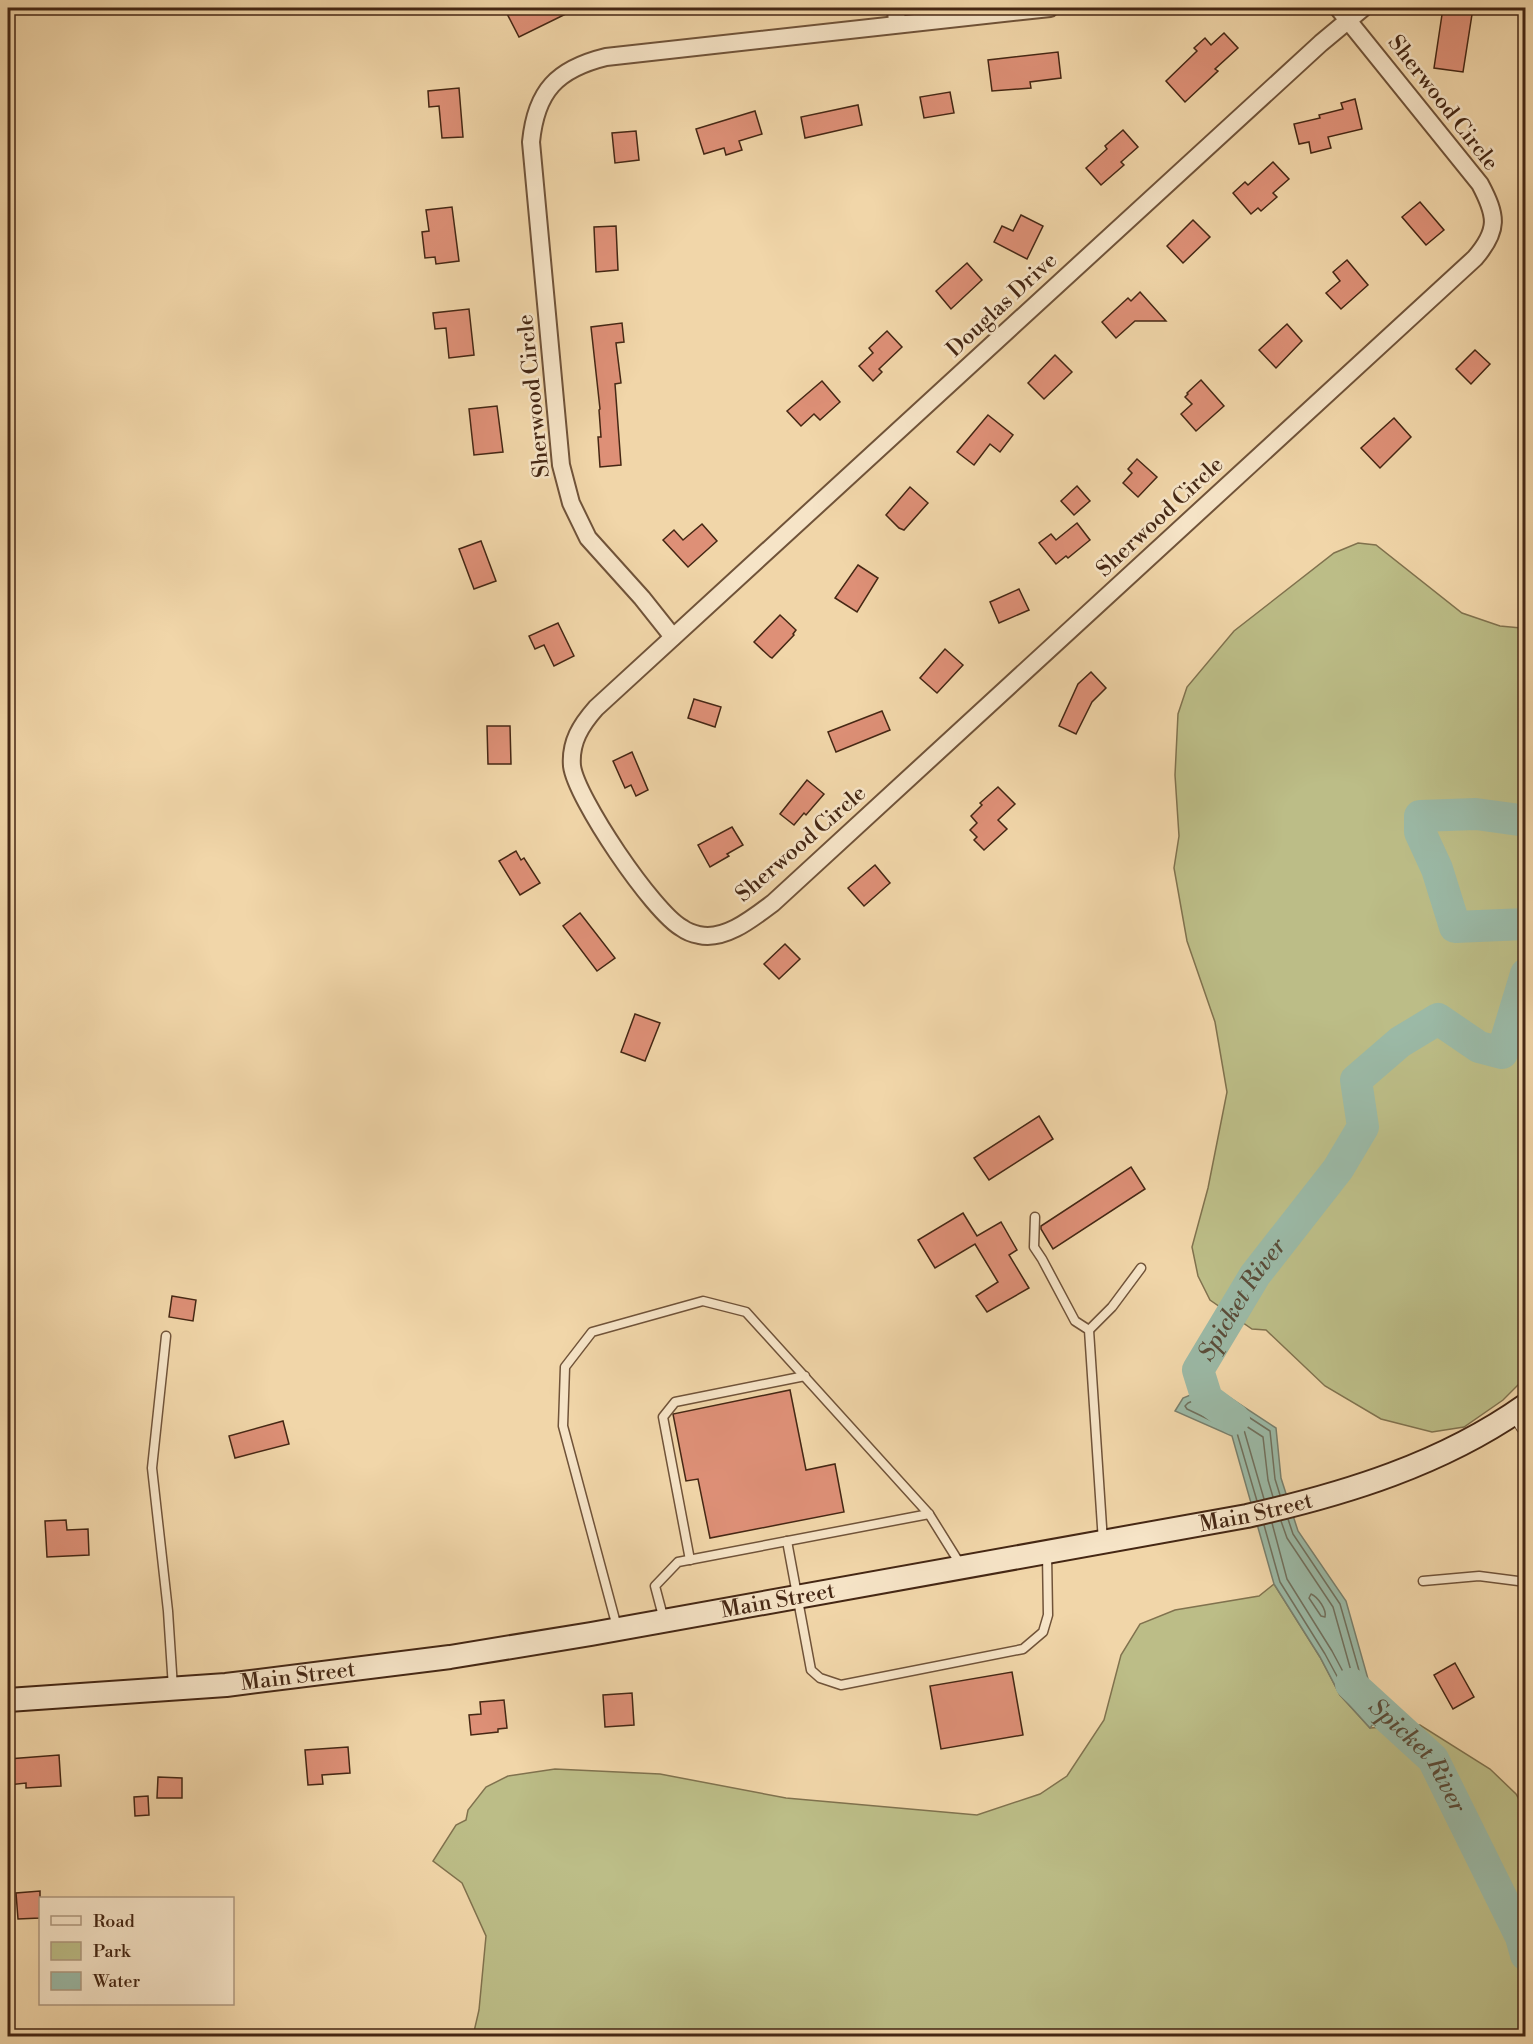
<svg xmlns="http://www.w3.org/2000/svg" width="1533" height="2044" viewBox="0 0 1533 2044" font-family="'Libre Bodoni',serif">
<rect width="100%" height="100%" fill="#f1d6a9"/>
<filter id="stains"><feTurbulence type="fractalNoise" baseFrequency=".00333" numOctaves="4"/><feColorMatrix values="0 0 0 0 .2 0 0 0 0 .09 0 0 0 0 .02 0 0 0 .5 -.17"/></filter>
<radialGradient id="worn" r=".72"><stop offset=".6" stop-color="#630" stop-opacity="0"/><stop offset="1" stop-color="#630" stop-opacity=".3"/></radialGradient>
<g fill="#bcbd87" stroke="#80724e" stroke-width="1.5">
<polygon points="1358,543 1376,545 1462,613 1500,626 1521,628 1525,626 1525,1378 1503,1400 1464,1427 1432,1432 1381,1419 1325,1386 1266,1330 1252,1329 1210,1300 1198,1276 1192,1247 1208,1188 1227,1092 1215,1022 1187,941 1174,868 1179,836 1175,775 1178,714 1187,687 1234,631 1334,553"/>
<polygon points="1274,1584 1320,1657 1340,1695 1370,1728 1420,1725 1490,1769 1516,1794 1525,1810 1525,2036 473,2036 479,2010 486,1936 462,1883 433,1861 456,1825 466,1820 468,1810 486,1787 508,1776 555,1769 660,1774 786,1798 977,1815 1040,1794 1067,1776 1104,1720 1121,1655 1140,1624 1175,1610 1259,1596"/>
</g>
<polygon fill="#9bb9a6" stroke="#797f6c" stroke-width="1.5" points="1212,1386 1276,1428 1281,1478 1298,1531 1346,1601 1370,1686 1387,1706 1370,1728 1340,1695 1320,1657 1274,1584 1232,1436 1175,1411 1183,1398"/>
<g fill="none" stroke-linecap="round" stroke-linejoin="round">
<g stroke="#70705d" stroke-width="1.5">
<polyline points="1264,1499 1244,1430 1246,1426 1263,1437 1268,1480 1273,1497"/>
<polyline points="1257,1501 1237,1433 1187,1409 1185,1406 1188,1403 1212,1393 1270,1431 1275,1479 1280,1495"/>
<polyline points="1272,1523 1287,1579 1332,1651 1348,1681 1351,1682 1353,1678 1333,1607 1287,1538 1281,1521"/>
<polyline points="1264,1525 1280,1582 1325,1654 1345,1691 1368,1715 1371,1716 1378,1706 1364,1688 1340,1604 1293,1534 1288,1519"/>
<path d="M1311 1594C1318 1597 1327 1610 1325 1617L1321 1616 1309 1598Z"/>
</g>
<g stroke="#9bb9a6" stroke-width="32">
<polyline points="1526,821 1476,814 1420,816 1420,832 1437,869 1455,927 1526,924"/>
<path id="s1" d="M1234 1419 1207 1399 1198 1370 1255 1275 1338 1169 1363 1127 1356 1080 1400 1042 1438 1019 1479 1047 1502 1053 1526 974"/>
<path id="s2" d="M1351 1684 1433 1759 1521 1937 1526 1955"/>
</g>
</g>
<g fill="#de9077" stroke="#452714" stroke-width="1.5">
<polygon points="504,8 578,8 519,37"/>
<polygon points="1443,8 1473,8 1463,72 1434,68"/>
<polygon points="1224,33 1238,48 1215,69 1218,71 1185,102 1166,81 1197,51 1194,48 1205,38 1211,45"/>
<polygon points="1058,52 1061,78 1030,82 1031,88 992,91 988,60"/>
<polygon points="459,88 463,137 442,138 439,106 429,107 428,91"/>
<polygon points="950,92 954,113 924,118 920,97"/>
<polygon points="1355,99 1362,129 1328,137 1331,148 1311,153 1309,142 1299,144 1294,124 1320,118 1319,115 1343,109 1341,103"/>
<polygon points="858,105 862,125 805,138 801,117"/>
<polygon points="755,111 762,134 739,141 742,150 726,155 724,148 704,154 696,129"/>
<polygon points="1123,130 1138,147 1121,162 1124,165 1101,185 1086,168 1107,149 1105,146"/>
<polygon points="636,131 639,160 615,163 612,133"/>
<polygon points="1273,162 1289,179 1273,193 1277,197 1261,211 1258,208 1251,214 1233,193 1245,182 1248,185"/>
<polygon points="1420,202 1444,230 1426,245 1402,217"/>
<polygon points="452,207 459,261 436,264 435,257 425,258 422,232 429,231 426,210"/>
<polygon points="1021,215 1043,226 1027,259 994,242 1002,226 1013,231"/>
<polygon points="1193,220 1210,237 1183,263 1167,246"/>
<polygon points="616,226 618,270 596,272 594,227"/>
<polygon points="1347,260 1368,285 1341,309 1326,293 1340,281 1333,272"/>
<polygon points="967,263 982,280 951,309 936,291"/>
<polygon points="1140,292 1166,321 1135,321 1116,338 1102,322 1128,298 1131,301"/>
<polygon points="469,309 474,355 449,358 446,328 435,329 433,313"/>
<polygon points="622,323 624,342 616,343 621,383 615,384 621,465 600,467 598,437 601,437 599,410 600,409 591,327"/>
<polygon points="1287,324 1302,341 1276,368 1259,350"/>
<polygon points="887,331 902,347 879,369 882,372 873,381 859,366 873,353 869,348"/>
<polygon points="1475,350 1490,364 1471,384 1456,369"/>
<polygon points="1055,355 1072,372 1044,399 1028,383"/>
<polygon points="1201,380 1224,406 1196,431 1181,414 1192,404 1185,397 1188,394 1187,393"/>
<polygon points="822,381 840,402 820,420 814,414 801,426 787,411"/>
<polygon points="497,406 503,452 474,455 469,409"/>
<polygon points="988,415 1013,435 1000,452 990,444 974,465 957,452"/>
<polygon points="1394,418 1411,437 1380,468 1361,448"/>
<polygon points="1137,459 1157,477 1138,497 1123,483 1132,473 1128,469"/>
<polygon points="1077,486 1090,501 1074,515 1061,501"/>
<polygon points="910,487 928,503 904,530 899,528 886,515"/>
<polygon points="1077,523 1090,540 1068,558 1066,556 1056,564 1039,543 1051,534 1056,540"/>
<polygon points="702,524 717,541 688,567 663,540 674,530 683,540"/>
<polygon points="481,541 496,581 474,589 459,549"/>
<polygon points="858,565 878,578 857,612 835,598"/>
<polygon points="1019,589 1029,610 999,623 990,602"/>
<polygon points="780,615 796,630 793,634 794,635 772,658 770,657 754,642"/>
<polygon points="558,623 574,656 554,666 544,645 535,649 529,636"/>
<polygon points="945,649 963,665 937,693 920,678"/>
<polygon points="1091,672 1106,688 1092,702 1076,734 1059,726 1078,684"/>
<polygon points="694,699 721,707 715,727 688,718"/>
<polygon points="882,711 890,730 836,752 828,732"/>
<polygon points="487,726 510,726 511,764 488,764"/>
<polygon points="632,752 648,790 636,796 631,785 625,788 613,761"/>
<polygon points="807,780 824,794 806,815 804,813 794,825 780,814"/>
<polygon points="998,787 1015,804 998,820 1007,829 984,850 974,840 977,837 970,830 977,823 971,816 982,805 980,803"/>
<polygon points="732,827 743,845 727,854 729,856 710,867 698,845"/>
<polygon points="516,851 521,860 524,858 540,883 520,895 499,861"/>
<polygon points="875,865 890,883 864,906 848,888"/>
<polygon points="580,913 615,958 597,971 563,926"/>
<polygon points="785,944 800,959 779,979 764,964"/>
<polygon points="635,1014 660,1023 645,1061 621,1052"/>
<polygon points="1039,1116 1053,1139 989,1180 974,1158"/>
<polygon points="1131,1167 1145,1189 1053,1249 1041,1229 1041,1226"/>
<polygon points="963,1213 977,1236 1001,1222 1017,1250 1009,1255 1029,1288 987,1312 976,1296 998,1282 975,1244 935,1268 918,1240"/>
<polygon points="172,1296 196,1300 193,1321 169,1317"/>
<polygon points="790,1390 806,1470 835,1464 844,1512 710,1538 698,1479 686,1481 673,1414"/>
<polygon points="283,1421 289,1444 235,1458 229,1436"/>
<polygon points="66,1520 67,1530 88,1529 89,1555 47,1557 45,1521"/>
<polygon points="1455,1663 1474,1697 1453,1709 1434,1675"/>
<polygon points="1012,1672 1023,1735 941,1749 930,1686"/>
<polygon points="632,1693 634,1725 605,1727 603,1695"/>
<polygon points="504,1700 507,1728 498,1729 498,1732 471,1735 469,1715 481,1714 480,1702"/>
<polygon points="348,1747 350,1773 322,1775 323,1784 308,1785 305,1750"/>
<polygon points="59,1755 61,1786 26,1788 26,1783 8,1785 8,1759"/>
<polygon points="158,1777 182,1778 182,1798 157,1798"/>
<polygon points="148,1796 149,1815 135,1816 134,1797"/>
<polygon points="40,1891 40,1918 18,1919 16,1893"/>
</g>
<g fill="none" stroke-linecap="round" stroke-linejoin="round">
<defs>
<g id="service">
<polyline points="1035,1217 1034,1247 1042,1259 1075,1321 1089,1330 1103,1542"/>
<polyline points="1089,1330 1112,1307 1141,1268"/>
<polyline points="166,1336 152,1468 168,1611 173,1688"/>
<polyline points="787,1541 811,1670 820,1678 841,1685 1023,1649 1043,1632 1048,1615 1047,1554"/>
<polyline points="690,1560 663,1417 675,1402 805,1376"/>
<polyline points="1423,1581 1479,1576 1526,1582"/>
<polyline points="664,1620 655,1586 678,1562 929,1514"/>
<polyline points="617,1627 563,1426 565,1367 592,1332 703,1301 746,1312 929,1514 962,1567"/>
</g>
<g id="minor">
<polyline points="896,8 897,24"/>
<path d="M1338 8 1480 184C1497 216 1499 230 1475 258L773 903C753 918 725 941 699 935 694 934 686 931 682 928 653 912 576 798 572 766 570 742 581 725 596 708L1321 43 1363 8"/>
<path d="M673 637 642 598 588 538 571 503 561 465 531 142C536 91 557 69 606 57L1050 8"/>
</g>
<polyline id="tertiary" points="1517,1411 1526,1425"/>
<g id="secondary">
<path id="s3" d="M8 1700 226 1685 450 1657 591 1634 1247 1516C1345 1494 1443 1464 1526 1405"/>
</g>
</defs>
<use href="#service" stroke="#705339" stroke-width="11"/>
<use href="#minor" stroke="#705339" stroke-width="20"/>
<use href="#tertiary" stroke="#705339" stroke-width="22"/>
<use href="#secondary" stroke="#452714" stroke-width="26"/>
<use href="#service" stroke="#f6e4c7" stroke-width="8"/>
<use href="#minor" stroke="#f6e4c7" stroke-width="16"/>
<use href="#tertiary" stroke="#f6e4c7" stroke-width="20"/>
<use href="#secondary" stroke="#f6e4c7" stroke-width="22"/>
</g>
<g text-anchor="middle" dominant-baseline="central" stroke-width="5" stroke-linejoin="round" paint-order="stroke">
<g font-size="22" fill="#452714" stroke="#f6e4c7">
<text transform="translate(1443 103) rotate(52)">Sherwood Circle</text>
<text transform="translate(1002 305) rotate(-43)">Douglas Drive</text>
<text transform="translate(534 396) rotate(-96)">Sherwood Circle</text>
<text transform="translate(1160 517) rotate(-43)">Sherwood Circle</text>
<text transform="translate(801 844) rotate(-41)">Sherwood Circle</text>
<text stroke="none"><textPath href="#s3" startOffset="1263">Main Street</textPath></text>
<text stroke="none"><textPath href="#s3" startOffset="777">Main Street</textPath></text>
<text stroke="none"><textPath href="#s3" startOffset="291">Main Street</textPath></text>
</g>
<g font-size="24" font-style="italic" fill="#5a4c38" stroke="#f6e4c7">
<text stroke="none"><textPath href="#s1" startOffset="147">Spicket River</textPath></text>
<text stroke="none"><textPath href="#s2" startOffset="99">Spicket River</textPath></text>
</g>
</g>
<rect width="1533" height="2044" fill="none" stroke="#f1d6a9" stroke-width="30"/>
<rect x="9" y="9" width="1515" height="2026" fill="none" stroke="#452714" stroke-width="3"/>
<rect x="15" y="15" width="1503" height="2014" fill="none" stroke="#452714" stroke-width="1.5"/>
<rect x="39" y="1897" width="195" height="108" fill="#f6e4c7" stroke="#af987f" stroke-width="1.5"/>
<rect x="51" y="1916" width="30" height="9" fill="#f6e4c7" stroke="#af987f" stroke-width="1.5"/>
<text x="93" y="1927" font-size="18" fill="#452714">Road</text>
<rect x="51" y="1942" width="30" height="18" fill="#bcbd87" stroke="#af987f" stroke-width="1.5"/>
<text x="93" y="1957" font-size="18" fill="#452714">Park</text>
<rect x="51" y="1972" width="30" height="18" fill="#9bb9a6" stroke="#af987f" stroke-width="1.5"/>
<text x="93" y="1987" font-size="18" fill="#452714">Water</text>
<rect width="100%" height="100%" filter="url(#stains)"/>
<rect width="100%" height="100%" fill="url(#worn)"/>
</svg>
